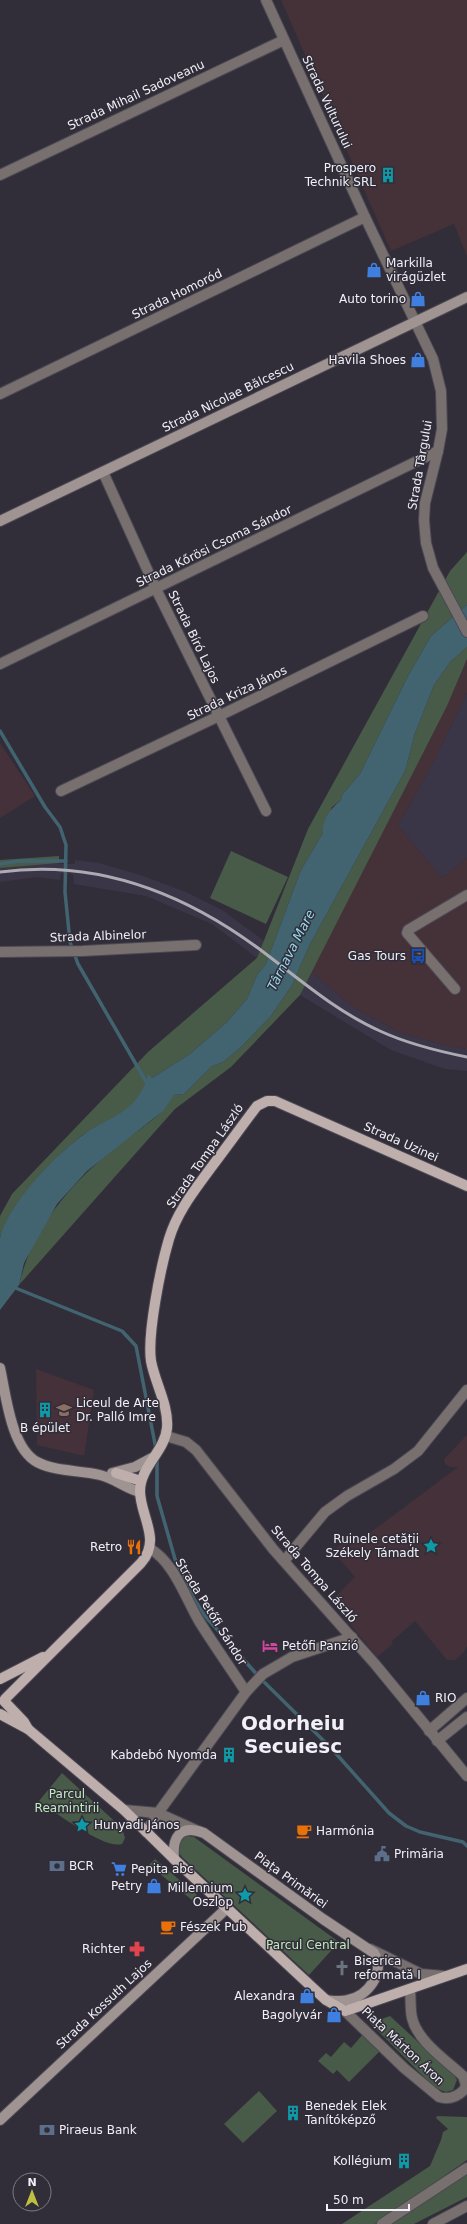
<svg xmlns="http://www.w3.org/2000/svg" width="467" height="2224" viewBox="0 0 467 2224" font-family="'DejaVu Sans',sans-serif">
<rect width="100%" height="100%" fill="#312e39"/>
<g fill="#3b3647">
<polygon points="467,693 467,858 442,878 398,826 433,763"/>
<polygon points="75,860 99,863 140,875 186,892 222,910 264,941 257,958 212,924 146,896 74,884 73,874 61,873 60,880 37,877 0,882 0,868 39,863 75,864"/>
<polygon points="311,972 353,1007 401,1033 448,1046 467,1049 467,1071 445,1069 391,1050 300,995"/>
</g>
<g fill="#453138">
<polygon points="281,0 467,0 467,256 454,224 391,251"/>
<polygon points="467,659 467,693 433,763 398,826 442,878 467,858 467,1049 448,1046 401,1033 353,1007 311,972 447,706"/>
</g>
<g fill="#443139">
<polygon points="0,743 35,796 0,818"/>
<polygon points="36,1369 94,1390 84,1456 37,1445"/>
<polygon points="467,1435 467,1646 464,1652 455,1660 447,1660 415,1621 392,1641 393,1644 377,1657 331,1601 355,1577 333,1551 350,1536 359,1541 458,1467 450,1467 445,1464 444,1459"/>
</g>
<g fill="#485a48">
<path d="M467 552V605L431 636 407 678 360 774 342 795 341 800 332 807 323 833 301 870 266 964 257 975 247 999 227 1022 190 1054 152 1078 148 1075C145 1084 144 1093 138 1100 125 1115 95 1125 79 1138 54 1158 7 1207 0 1238V1216L12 1194 148 1052 257 958 308 829 450 571Z"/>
<path d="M467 647V659L447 706 300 995 231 1067 175 1109 19 1285C32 1228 72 1181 118 1146 132 1134 148 1125 161 1112 166 1107 169 1100 174 1095L184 1094 212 1066 223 1062 241 1047 271 1016 292 985 310 944 405 771 415 733 434 685 450 662Z"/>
<polygon points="231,851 288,877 266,924 210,898"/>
<polygon points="59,856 59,863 0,868 0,860"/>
<path d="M62 1773 122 1828 125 1838 122 1844C105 1850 53 1811 39 1801Z"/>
<polygon points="183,1835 194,1837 339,1942 309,1975 182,1857 179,1853 177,1844"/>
<polygon points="155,1859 197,1895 192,1900 149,1865"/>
<polygon points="390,2016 454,2075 457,2080 453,2090 446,2092 435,2088 370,2023"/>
<polygon points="364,2033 382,2049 349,2082 337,2070 333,2074 318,2061 326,2053 331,2057 344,2042 351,2048"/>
<polygon points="259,2091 277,2111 243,2143 224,2124"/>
<polygon points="437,2116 467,2117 467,2160 375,2224 342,2224 430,2166 441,2140 443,2132 448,2129 436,2118"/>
<polygon points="467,2173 467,2197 414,2224 392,2224"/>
</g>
<path fill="#416470" d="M467 605V647L450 662 434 685 415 733 405 771 310 944 292 985 271 1016 241 1047 223 1062 212 1066 184 1094 174 1095 163 1111 87 1171 57 1204 24 1263 19 1285 0 1310V1238C6 1207 54 1157 79 1138 108 1115 138 1115 148 1074L152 1078 190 1054 227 1022 247 999 257 975 266 964 301 870 323 833C321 821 332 807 341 800L342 795 360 774 407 678 431 636Z"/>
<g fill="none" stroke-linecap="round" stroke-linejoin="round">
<g stroke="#416470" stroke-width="3.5">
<polyline points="0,731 45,807 60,827 66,845 65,892 70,942 78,964 148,1085"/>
<polyline points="0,864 19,861 66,861"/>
<polyline points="13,1287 122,1331 136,1346 156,1449"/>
<polyline points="157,1457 157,1496 175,1559 194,1599 205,1616 260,1678 331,1748 389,1813 406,1826 420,1832 463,1842 467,1846"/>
</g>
<defs>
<g id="street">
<polyline points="266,0 365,217 433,359 441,391 442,429 438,451 425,503 424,520 426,543 433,568 467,632"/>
<polyline points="0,175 284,40"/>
<polyline points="0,394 365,217"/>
<polyline points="103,472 156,589 266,811"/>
<polyline points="0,664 438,451"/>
<polyline points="61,791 219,716 423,616"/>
<polyline points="0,952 82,951 196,945"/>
<polyline points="455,989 407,933 408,930 467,895"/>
<polyline points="166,1436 186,1442 196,1450 273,1549 375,1664 467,1776"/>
<path d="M149 1548C174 1562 185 1597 199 1621 214 1645 231 1669 246 1692"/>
<polyline points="284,1561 325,1512 347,1496 394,1469 418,1451 467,1390"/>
<polyline points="429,1731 467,1698"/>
<polyline points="437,1741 467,1717"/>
<polyline points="124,1810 158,1813 246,1692 263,1674 292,1657 352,1637"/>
<polyline points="146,1832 158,1813 198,1831"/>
<polyline points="370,1949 421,1974 444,1976"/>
<path d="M345 2011 404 2068 439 2097C449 2100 457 2097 464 2090L466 2085 463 2076C446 2060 418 2042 412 2018 410 2009 411 1999 410 1990"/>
<polyline points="382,2224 467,2168"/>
<polyline points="433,2224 467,2206"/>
</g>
<g id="secondary">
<polyline points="0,521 467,297"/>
<path d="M0 1368C6 1395 11 1448 37 1462 56 1472 80 1470 100 1475 116 1479 127 1489 140 1492"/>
<polyline points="112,1473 135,1467 152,1458"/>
<path d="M174 1859C172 1837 180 1824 204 1833L323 1919 374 1953C386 1972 368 1996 348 2000 341 2002 334 2001 326 2000"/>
<polyline points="0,2120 227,1908"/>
</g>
<g id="primary">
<polyline points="116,1473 141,1481"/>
<polyline points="0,1679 43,1657"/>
<path d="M5 1699 141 1563C162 1540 140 1516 140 1491 140 1467 165 1451 167 1428 169 1406 155 1383 151 1361 147 1334 161 1266 169 1239 177 1212 194 1191 210 1169 226 1148 241 1127 257 1106L267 1101H275L467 1186"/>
<polyline points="4,1701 24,1722 28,1729"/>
<polyline points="0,1714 28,1729 124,1810 174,1859 314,1989 326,2000 345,2011 357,2007 467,1969"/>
</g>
</defs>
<use href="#street" stroke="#4c4954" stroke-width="12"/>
<use href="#secondary" stroke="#4c4954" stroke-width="12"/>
<use href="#primary" stroke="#4c4954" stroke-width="12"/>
<use href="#street" stroke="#77706f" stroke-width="10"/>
<use href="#secondary" stroke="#9f9491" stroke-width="10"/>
<use href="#primary" stroke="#beafac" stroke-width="10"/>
<path stroke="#acaab3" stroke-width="3" d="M0 872C95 859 182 892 258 948 297 977 335 1011 380 1031 408 1044 437 1051 467 1057"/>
</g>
<defs>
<symbol id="building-bare" viewBox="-9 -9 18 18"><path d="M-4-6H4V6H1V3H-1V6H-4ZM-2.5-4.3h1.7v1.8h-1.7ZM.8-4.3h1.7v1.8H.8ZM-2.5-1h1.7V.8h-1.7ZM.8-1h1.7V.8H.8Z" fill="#0f9aa8" stroke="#312e39" stroke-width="2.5" paint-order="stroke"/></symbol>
<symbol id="shop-bare" viewBox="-9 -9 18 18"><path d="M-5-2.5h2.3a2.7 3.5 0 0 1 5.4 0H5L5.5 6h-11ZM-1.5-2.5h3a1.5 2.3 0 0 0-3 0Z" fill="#3f7fe0" stroke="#312e39" stroke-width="2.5" paint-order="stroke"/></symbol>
<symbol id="bus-bare" viewBox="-9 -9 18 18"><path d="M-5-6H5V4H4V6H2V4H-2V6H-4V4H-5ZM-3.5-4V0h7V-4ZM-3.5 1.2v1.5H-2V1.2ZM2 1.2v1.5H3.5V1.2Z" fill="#1a4fb4" stroke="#312e39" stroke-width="2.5" paint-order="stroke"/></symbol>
<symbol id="school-bare" viewBox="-9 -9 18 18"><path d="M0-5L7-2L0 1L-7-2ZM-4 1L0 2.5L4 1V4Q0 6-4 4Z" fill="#8d6e63" stroke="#312e39" stroke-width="2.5" paint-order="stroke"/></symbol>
<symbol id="sight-bare" viewBox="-9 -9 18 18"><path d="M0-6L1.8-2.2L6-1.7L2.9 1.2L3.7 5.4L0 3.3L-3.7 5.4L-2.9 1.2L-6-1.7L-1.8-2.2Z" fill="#0f9aa8" stroke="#312e39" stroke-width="2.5" paint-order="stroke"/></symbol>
<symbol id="restaurant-bare" viewBox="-9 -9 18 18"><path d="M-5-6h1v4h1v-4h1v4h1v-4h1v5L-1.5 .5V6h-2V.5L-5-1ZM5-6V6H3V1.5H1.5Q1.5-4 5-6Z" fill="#e8710a" stroke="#312e39" stroke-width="2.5" paint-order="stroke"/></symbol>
<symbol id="hotel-bare" viewBox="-9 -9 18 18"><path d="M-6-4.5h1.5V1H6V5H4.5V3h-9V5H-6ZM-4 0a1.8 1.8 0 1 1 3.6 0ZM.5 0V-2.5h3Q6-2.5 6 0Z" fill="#d1479c" stroke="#312e39" stroke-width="2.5" paint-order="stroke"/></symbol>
<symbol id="cafe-bare" viewBox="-9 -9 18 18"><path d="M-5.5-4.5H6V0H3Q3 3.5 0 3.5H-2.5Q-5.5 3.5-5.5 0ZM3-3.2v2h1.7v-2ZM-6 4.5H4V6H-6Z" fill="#e8710a" stroke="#312e39" stroke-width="2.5" paint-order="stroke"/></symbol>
<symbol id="civic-bare" viewBox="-9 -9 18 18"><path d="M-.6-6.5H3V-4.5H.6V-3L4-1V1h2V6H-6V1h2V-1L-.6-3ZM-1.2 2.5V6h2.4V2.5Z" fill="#5c6f8a" stroke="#312e39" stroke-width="2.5" paint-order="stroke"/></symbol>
<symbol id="bank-bare" viewBox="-9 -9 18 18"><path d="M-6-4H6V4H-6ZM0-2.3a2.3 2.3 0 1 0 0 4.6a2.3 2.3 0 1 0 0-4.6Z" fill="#5c6f8a" stroke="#312e39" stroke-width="2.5" paint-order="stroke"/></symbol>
<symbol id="supermarket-bare" viewBox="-9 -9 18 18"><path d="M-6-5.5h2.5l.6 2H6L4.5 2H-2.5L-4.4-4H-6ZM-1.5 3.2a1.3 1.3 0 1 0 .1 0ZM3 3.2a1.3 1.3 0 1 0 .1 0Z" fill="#3f7fe0" stroke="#312e39" stroke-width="2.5" paint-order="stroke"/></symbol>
<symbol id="pharmacy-bare" viewBox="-9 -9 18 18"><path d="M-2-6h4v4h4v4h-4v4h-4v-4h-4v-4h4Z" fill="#e0444e" stroke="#312e39" stroke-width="2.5" paint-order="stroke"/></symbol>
<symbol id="church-bare" viewBox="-9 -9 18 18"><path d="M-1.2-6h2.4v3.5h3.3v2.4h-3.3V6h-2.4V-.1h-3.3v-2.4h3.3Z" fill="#6b7280" stroke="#312e39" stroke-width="2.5" paint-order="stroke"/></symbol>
</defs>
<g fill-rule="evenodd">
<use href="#building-bare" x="377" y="164" width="22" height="22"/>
<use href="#shop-bare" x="363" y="259" width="22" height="22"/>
<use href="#shop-bare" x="407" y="288" width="22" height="22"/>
<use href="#shop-bare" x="407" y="349" width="22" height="22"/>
<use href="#bus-bare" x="407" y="945" width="22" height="22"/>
<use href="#building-bare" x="34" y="1399" width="22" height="22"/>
<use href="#school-bare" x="53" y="1399" width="22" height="22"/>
<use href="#sight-bare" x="420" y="1535" width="22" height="22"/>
<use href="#restaurant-bare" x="123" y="1536" width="22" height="22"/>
<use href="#hotel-bare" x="259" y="1635" width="22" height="22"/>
<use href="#shop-bare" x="412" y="1687" width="22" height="22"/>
<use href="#building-bare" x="218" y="1744" width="22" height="22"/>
<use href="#sight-bare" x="71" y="1814" width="22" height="22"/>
<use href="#cafe-bare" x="293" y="1820" width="22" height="22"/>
<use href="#civic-bare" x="371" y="1843" width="22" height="22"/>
<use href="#bank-bare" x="46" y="1855" width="22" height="22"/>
<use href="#supermarket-bare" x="108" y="1858" width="22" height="22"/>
<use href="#shop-bare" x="143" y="1875" width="22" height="22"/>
<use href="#sight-bare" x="234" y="1884" width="22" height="22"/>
<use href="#cafe-bare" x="157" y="1916" width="22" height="22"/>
<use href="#pharmacy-bare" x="126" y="1938" width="22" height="22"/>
<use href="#church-bare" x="331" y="1957" width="22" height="22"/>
<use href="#shop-bare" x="296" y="1985" width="22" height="22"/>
<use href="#shop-bare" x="323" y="2004" width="22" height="22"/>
<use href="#building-bare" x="282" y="2102" width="22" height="22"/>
<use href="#bank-bare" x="36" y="2119" width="22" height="22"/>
<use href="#building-bare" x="393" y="2150" width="22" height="22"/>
</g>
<g text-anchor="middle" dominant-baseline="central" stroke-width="3" stroke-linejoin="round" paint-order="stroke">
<g font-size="12" fill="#f1eff7" stroke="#312e39">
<text transform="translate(136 95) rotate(-25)">Strada Mihail Sadoveanu</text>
<text transform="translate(327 102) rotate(65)">Strada Vulturului</text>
<text transform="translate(177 294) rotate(-26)">Strada Homoród</text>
<text transform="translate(228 397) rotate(-26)">Strada Nicolae Bălcescu</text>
<text transform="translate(420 465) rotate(-80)">Strada Târgului</text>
<text transform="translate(214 546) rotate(-26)">Strada Kőrösi Csoma Sándor</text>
<text transform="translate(194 637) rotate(64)">Strada Bíró Lajos</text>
<text transform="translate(237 693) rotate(-26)">Strada Kriza János</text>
<text transform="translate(98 936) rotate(-2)">Strada Albinelor</text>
<text transform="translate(401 1142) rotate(24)">Strada Uzinei</text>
<text transform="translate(205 1156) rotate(-55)">Strada Tompa László</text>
<text transform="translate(314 1574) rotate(49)">Strada Tompa László</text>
<text transform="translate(211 1612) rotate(58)">Strada Petőfi Sándor</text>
<text transform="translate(291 1880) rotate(36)">Piața Primăriei</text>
<text transform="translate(104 2004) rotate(-43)">Strada Kossuth Lajos</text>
<text transform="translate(403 2046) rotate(43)">Piața Márton Áron</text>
</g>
<g font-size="12" fill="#f1eff7" stroke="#312e39" text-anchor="end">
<text x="376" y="168">Prospero<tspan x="376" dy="14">Technik SRL</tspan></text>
<text x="386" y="263" text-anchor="start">Markilla<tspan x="386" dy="14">virágüzlet</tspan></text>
<text x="406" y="299">Auto torino</text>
<text x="406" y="360">Havila Shoes</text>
<text x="406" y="956">Gas Tours</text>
<text x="76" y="1403" text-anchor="start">Liceul de Arte<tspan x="76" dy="14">Dr. Palló Imre</tspan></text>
<text x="45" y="1428" text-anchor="middle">B épület</text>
<text x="419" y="1539">Ruinele cetății<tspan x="419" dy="14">Székely Támadt</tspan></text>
<text x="122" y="1547">Retro</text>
<text x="282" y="1646" text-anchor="start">Petőfi Panzió</text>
<text x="435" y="1698" text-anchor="start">RIO</text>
<text x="217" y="1755">Kabdebó Nyomda</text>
<text x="94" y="1825" text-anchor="start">Hunyadi János</text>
<text x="316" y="1831" text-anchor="start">Harmónia</text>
<text x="394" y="1854" text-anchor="start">Primăria</text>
<text x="69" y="1866" text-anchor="start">BCR</text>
<text x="131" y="1869" text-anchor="start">Pepita abc</text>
<text x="142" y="1886">Petry</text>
<text x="233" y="1888">Millennium<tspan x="233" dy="14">Oszlop</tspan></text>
<text x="180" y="1927" text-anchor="start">Fészek Pub</text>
<text x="125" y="1949">Richter</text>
<text x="354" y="1961" text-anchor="start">Biserica<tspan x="354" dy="14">reformată I</tspan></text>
<text x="295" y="1996">Alexandra</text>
<text x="322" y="2015">Bagolyvár</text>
<text x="305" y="2106" text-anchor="start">Benedek Elek<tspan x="305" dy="14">Tanítóképző</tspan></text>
<text x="59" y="2130" text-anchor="start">Piraeus Bank</text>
<text x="392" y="2161">Kollégium</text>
</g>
<g font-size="12" fill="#c1ecc1" stroke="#312e39">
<text x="67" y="1794">Parcul<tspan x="67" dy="14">Reamintirii</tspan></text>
<text x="308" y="1945">Parcul Central</text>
</g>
<g font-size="13" font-style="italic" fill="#96d8ef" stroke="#312e39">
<text transform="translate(291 950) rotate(-63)">Târnava Mare</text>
</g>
<g font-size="20" font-weight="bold" fill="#f1eff7" stroke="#312e39">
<text x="293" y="1723">Odorheiu<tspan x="293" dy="23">Secuiesc</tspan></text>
</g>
</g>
<g transform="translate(32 2192)"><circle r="19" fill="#312e39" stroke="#7e7b85"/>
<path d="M0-3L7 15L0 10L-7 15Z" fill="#c0be41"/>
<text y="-6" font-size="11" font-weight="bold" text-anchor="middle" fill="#f1eff7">N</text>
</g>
<path d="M327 2204v6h82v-6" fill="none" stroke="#f1eff7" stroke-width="2"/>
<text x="333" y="2204" font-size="12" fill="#f1eff7" stroke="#312e39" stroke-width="3" paint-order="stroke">50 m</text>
</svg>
